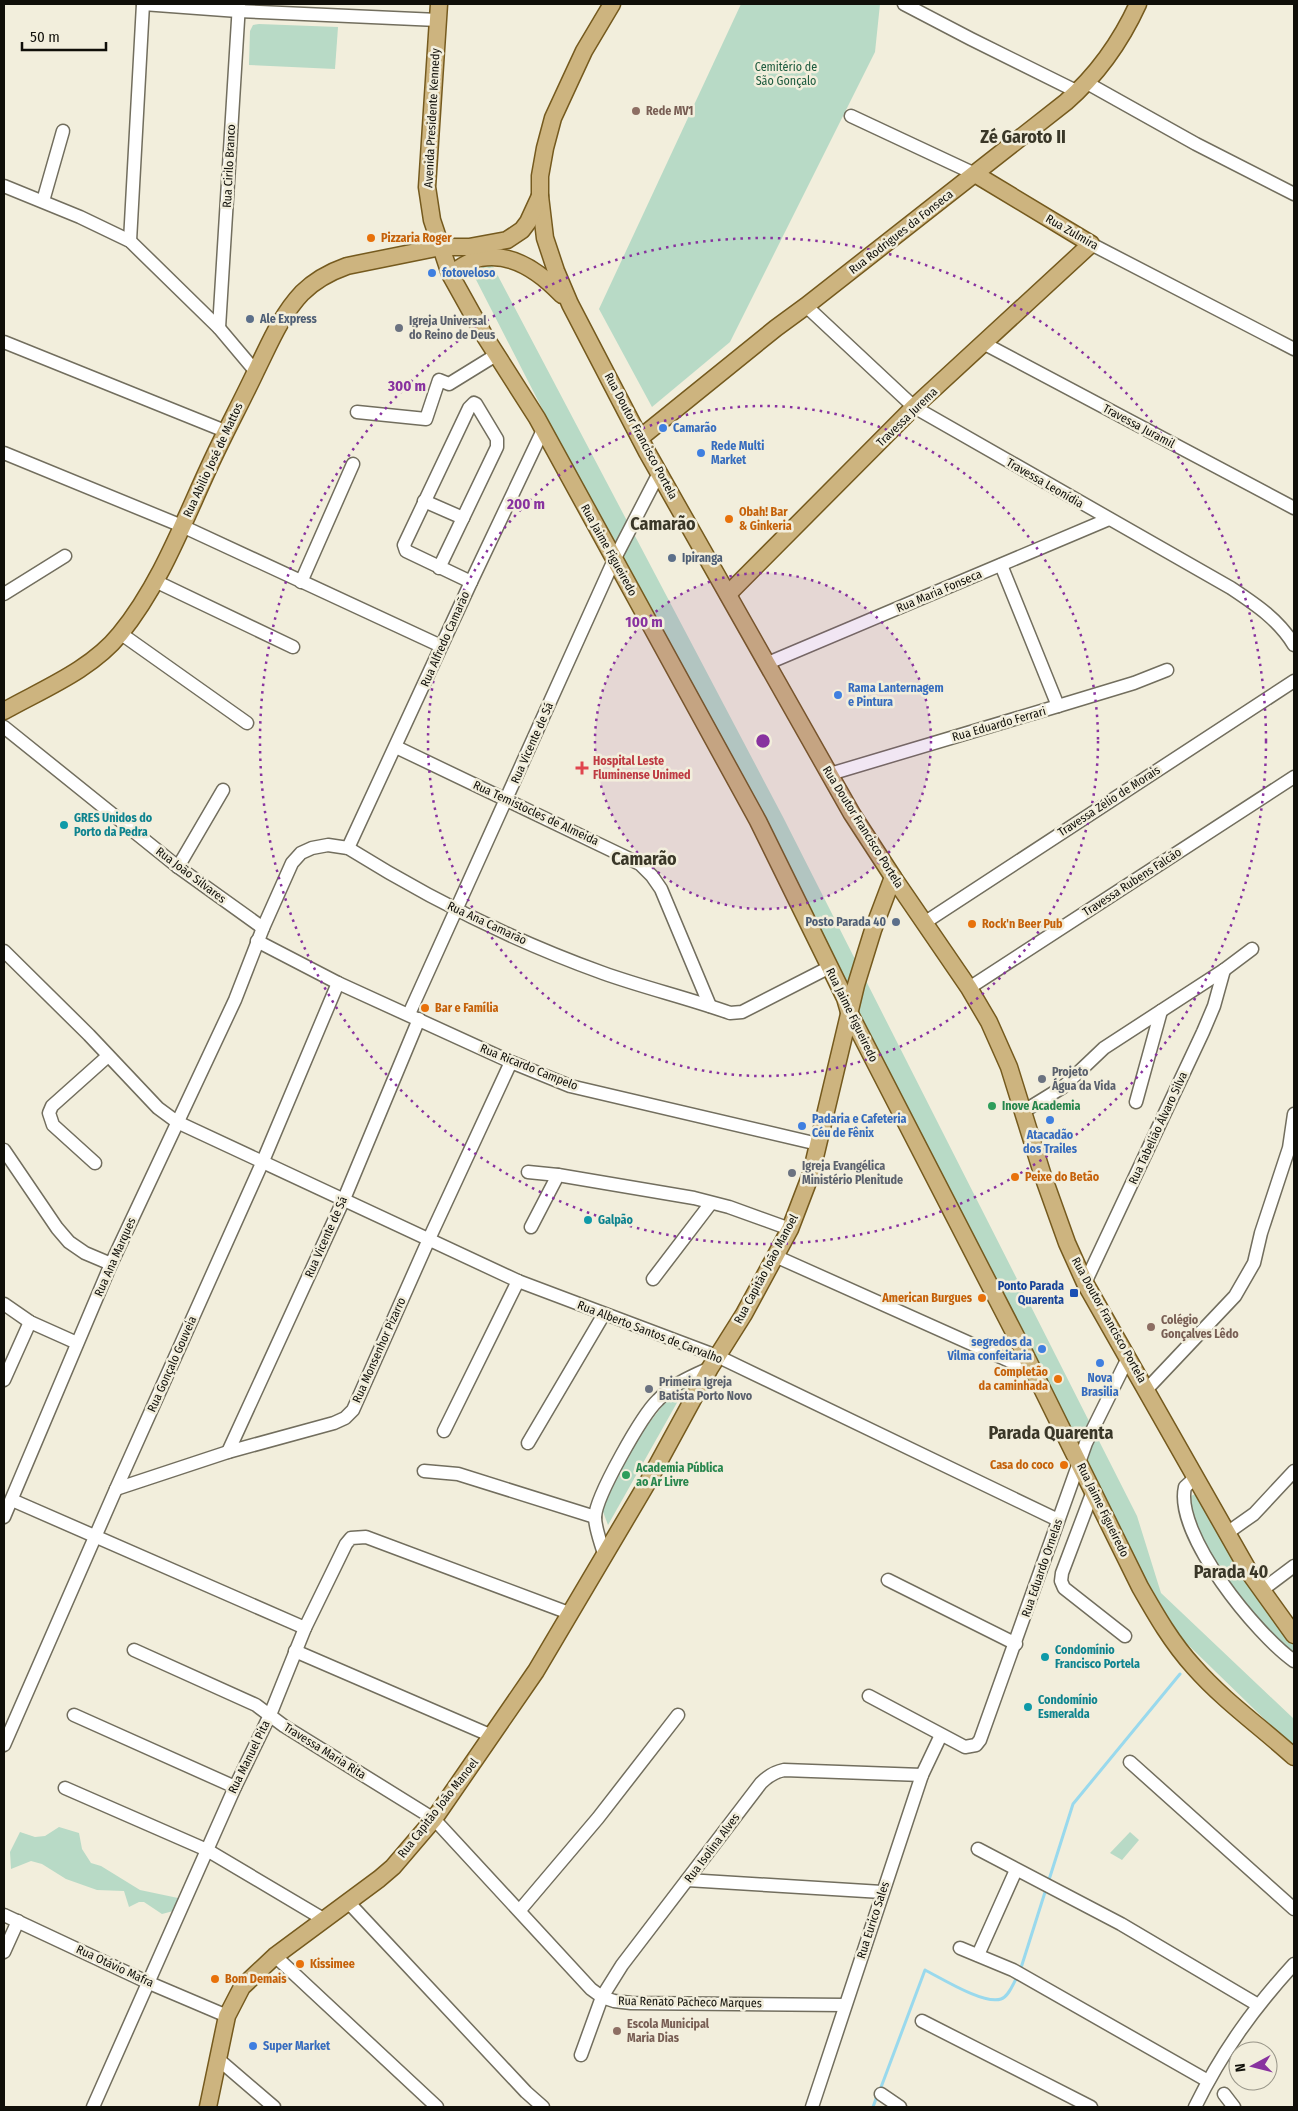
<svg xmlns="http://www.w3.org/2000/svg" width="1298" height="2111" viewBox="0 0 1298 2111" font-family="'Fira Sans Condensed',sans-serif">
<rect width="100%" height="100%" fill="#f2eedc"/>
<g fill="#b8dac6">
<polygon points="741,4 880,4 875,52 730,342 652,407 599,309"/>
<polygon points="259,24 338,27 335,69 249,65 250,31 253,25"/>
<polygon points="488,257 783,817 1137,1516 1161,1593 1294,1719 1294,1748 1179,1636 1116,1527 469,266"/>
<polygon points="687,1385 608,1525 602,1509 636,1440 670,1396"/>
<path d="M1195 1494 1250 1580 1294 1640V1656C1250 1613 1195 1562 1191 1496Z"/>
<polygon points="59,1827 79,1833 82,1849 91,1863 101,1866 140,1890 178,1898 179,1900 177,1910 162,1914 144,1902 139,1902 129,1907 124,1891 97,1890 66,1879 42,1864 31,1861 11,1869 10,1852 20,1832 35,1837 45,1836"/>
<polygon points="1130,1832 1139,1840 1122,1860 1110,1853"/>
</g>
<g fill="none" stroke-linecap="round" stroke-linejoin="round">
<g stroke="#99d9ed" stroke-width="3">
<polyline points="1048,1883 1073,1804 1180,1674"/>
<polyline points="1020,1971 1046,1889"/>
<path d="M880 2090 925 1970C941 1978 984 2005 1001 1999 1009 1996 1013 1984 1017 1977"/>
<polyline points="873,2107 877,2096"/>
</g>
<defs>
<g id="minor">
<polyline points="143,4 238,11 438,20"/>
<polyline points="904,4 971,39 1078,92"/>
<polyline points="1087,83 1196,144 1294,194"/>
<polyline points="851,116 975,174"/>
<polyline points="4,186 80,217 130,241 219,328 256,372"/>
<polyline points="43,201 63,131"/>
<polyline points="130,241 143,4"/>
<polyline points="1091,244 1294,349"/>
<path d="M806 306 914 407 1231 588C1255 604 1278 619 1294 645"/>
<polyline points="219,328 239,4"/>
<polyline points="4,342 225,431"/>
<polyline points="983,343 1294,508"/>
<polyline points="357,412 426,419 439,380 449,384 496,355"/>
<polyline points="4,453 182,526 441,646"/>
<polyline points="424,501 463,518"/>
<polyline points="1001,565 1058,706"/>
<polyline points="439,568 497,447 497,439 476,404 474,403 469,408 404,545 406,551 471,582"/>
<polyline points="155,581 293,647"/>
<polyline points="301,582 353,464"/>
<polyline points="4,594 65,556"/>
<polyline points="120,633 247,723"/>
<polyline points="768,663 1109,519"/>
<polyline points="4,727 178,867 263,928"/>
<polyline points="396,747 640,864 652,876 661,889 710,1006"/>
<polyline points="830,774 1058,706 1134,683 1167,670"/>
<polyline points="348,848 471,582 543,430"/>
<polyline points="178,867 223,790"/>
<polyline points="924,923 1294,681"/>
<polyline points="257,941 338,983 511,1062 570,1086 818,1144"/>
<polyline points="4,951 89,1035 158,1108 177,1122 518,1281 717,1356 1058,1520"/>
<polyline points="969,988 1294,777"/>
<polyline points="409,1014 614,560 659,473"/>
<polyline points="1136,1102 1161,1011"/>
<polyline points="1024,1111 1063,1087 1104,1048 1224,970 1252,949"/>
<polyline points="4,1150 57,1228 69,1242 85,1253 111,1264"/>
<polyline points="95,1163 53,1125 49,1113 52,1106 108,1056"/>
<polyline points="528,1172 558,1175"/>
<polyline points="531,1227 558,1175 694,1198 729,1207 790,1229"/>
<polyline points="775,1256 1032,1371"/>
<polyline points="653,1279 711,1203"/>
<polyline points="1085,1283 1203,1032 1214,1006 1224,970"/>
<polyline points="4,1304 30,1322 77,1343"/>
<polyline points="4,1380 30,1322"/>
<polyline points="1147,1389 1235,1296 1254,1263 1261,1233 1289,1148 1294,1114"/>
<polyline points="444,1431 518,1281"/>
<polyline points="528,1443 604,1314"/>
<polyline points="228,1452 344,1199 419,1019"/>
<polyline points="424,1471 458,1474 595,1517"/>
<path d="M1196 1477 1185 1487C1174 1534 1257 1635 1294 1661"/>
<polyline points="116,1489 228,1452 334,1423 345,1418 353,1410 429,1239 511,1062"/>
<polyline points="1093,1491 1062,1573 1061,1581 1064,1588 1125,1636"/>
<polyline points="12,1500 305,1628"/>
<path d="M4 1517 111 1264 235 1000 263 928 292 863 301 853 312 848 328 845 348 848C428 898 514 941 603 973 645 988 688 998 730 1013L742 1012 828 968"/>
<polyline points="1227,1533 1254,1514 1294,1471"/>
<path d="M604 1554C601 1543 595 1528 595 1517 596 1496 642 1415 658 1400 673 1384 690 1377 710 1368"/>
<polyline points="888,1580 1016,1644"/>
<polyline points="1262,1590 1294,1566"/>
<polyline points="134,1650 256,1705 284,1726 434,1819 591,1989 602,1997 614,2001 631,2003 845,2005"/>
<polyline points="295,1651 492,1736"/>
<polyline points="869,1696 965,1747 976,1745 980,1740 1086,1443 1128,1358"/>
<polyline points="74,1715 235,1787"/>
<polyline points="4,1745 116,1489 263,1161 338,983"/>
<polyline points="1130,1762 1294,1909"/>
<polyline points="65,1788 207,1850 325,1920"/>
<polyline points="978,1849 1121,1924 1258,2005"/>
<polyline points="687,1880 882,1892"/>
<polyline points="349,1903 526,2092 543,2107"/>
<polyline points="520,1910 598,1818 678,1715"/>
<polyline points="4,1915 147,1982 227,2016"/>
<polyline points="960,1948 1013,1970 1208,2081"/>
<polyline points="4,1952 18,1921"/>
<polyline points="978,1955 1016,1870"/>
<polyline points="275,1956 437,2107"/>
<polyline points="922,2021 1091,2107"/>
<path d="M581 2055 602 1997 622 1965 761 1783C768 1776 774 1772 784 1770L922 1775"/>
<polyline points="218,2059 274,2107"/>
<polyline points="881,2094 900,2107"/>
<polyline points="1224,2094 1234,2107"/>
<polyline points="93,2107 235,1787 270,1715 305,1628 346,1544 351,1538 366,1537 569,1613"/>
<polyline points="812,2107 922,1775 941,1735"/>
<path d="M1195 2107C1222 2052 1253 2009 1294 1964"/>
</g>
<g id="major">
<path d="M439 4 427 187 432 220 450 274 484 335 537 418 758 821 845 998 849 1012 1020 1344 1140 1587C1156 1615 1172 1643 1194 1667 1224 1701 1261 1727 1294 1757"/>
<polyline points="612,4 584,51 571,79 553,118 545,148 540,176 540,196 545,238 556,271 570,304 647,452 852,814 893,877 969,988 989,1022 1009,1067 1043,1176 1067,1243 1085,1283 1251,1575 1294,1635"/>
<path d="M450 274C460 268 470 260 481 258 513 252 541 273 562 295"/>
<path d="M640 438 776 328 806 306 1066 102C1097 75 1121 41 1138 4"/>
<polyline points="728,594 914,407 1091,244 975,174"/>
<path d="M4 711C43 689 91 670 120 634 160 585 183 523 209 467 224 434 241 403 256 371 269 345 281 315 302 293 315 280 330 272 347 266L441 247H469L507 240 522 230 528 222 540 196"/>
<polyline points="208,2107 227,2016 242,1987 275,1956 379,1879 393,1867 434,1819 536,1671 649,1480 710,1368 744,1314 790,1229 811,1174 856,985 873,930 893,877"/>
</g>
</defs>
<use href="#minor" stroke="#726e5e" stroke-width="15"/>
<use href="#major" stroke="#755a1e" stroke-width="19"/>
<use href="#minor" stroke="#fff" stroke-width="12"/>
<use href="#major" stroke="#cdb47f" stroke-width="16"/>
</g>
<circle cx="763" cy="741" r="168" fill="#88329f" fill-opacity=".12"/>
<g fill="none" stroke="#88329f" stroke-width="2.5" stroke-dasharray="2.5 5">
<circle cx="763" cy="741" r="168"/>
<circle cx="763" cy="741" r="335"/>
<circle cx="763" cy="741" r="503"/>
</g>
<g fill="#8d6e63" stroke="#f2eedc" stroke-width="2">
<circle cx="636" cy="111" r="5"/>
<circle cx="1151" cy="1327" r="5"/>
<circle cx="617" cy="2031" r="5"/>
</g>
<g fill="#e8710a" stroke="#f2eedc" stroke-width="2">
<circle cx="371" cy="238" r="5"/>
<circle cx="729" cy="519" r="5"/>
<circle cx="972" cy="924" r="5"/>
<circle cx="425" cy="1008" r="5"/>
<circle cx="1015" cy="1177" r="5"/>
<circle cx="982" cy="1298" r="5"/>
<circle cx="1058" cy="1379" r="5"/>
<circle cx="1064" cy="1465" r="5"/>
<circle cx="300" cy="1964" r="5"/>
<circle cx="215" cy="1979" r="5"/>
</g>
<g fill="#3f7fe0" stroke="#f2eedc" stroke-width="2">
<circle cx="432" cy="273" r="5"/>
<circle cx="663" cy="428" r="5"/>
<circle cx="701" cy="453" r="5"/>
<circle cx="838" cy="695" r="5"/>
<circle cx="1050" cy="1120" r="5"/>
<circle cx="802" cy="1126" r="5"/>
<circle cx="1042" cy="1349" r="5"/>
<circle cx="1100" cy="1363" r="5"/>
<circle cx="253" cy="2046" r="5"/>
</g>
<g fill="#5c6f8a" stroke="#f2eedc" stroke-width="2">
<circle cx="250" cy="319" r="5"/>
<circle cx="672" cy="558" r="5"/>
<circle cx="896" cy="922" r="5"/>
</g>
<g fill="#6b7280" stroke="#f2eedc" stroke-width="2">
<circle cx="399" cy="328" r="5"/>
<circle cx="1042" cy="1079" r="5"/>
<circle cx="792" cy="1173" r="5"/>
<circle cx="649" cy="1389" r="5"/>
</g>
<path fill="#e0444e" stroke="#f2eedc" stroke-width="2" d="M579.5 760.5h5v5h5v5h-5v5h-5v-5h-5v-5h5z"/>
<g fill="#0f9aa8" stroke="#f2eedc" stroke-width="2">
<circle cx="64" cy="825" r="5"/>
<circle cx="588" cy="1220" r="5"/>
<circle cx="1045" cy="1657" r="5"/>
<circle cx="1028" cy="1707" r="5"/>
</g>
<g fill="#2e9e5b" stroke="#f2eedc" stroke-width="2">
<circle cx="992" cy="1106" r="5"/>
<circle cx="626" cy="1475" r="5"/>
</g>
<rect fill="#1a4fb4" stroke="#f2eedc" stroke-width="2" x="1069" y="1288" width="10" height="10" rx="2.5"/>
<g text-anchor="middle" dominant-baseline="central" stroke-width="5" stroke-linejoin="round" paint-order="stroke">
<g font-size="12" fill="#1d5b3e" stroke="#f2eedc">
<text x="786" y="67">Cemitério de<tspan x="786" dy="14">São Gonçalo</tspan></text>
</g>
<g font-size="12" font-weight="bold" fill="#785e54" stroke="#f2eedc" text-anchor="start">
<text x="646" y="111">Rede MV1</text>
<text x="1161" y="1320">Colégio<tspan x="1161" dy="14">Gonçalves Lêdo</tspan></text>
<text x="627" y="2024">Escola Municipal<tspan x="627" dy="14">Maria Dias</tspan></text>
</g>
<g font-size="12" fill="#100f09" stroke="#f2eedc">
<text transform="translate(432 118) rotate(-87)">Avenida Presidente Kennedy</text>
<text transform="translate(229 166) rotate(-87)">Rua Cirilo Branco</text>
<text transform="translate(901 232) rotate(-38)">Rua Rodrigues da Fonseca</text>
<text transform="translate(1072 232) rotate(30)">Rua Zulmira</text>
<text transform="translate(907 417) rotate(-44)">Travessa Jurema</text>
<text transform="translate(1139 426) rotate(28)">Travessa Juramil</text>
<text transform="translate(641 436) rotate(62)">Rua Doutor Francisco Portela</text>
<text transform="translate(213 460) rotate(-65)">Rua Abilio José de Mattos</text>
<text transform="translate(1045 483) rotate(30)">Travessa Leonídia</text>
<text transform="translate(609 550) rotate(61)">Rua Jaime Figueiredo</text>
<text transform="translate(939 591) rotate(-23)">Rua Maria Fonseca</text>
<text transform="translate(445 639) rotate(-66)">Rua Alfredo Camarão</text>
<text transform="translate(999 724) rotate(-16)">Rua Eduardo Ferrari</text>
<text transform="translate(532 743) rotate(-66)">Rua Vicente de Sá</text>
<text transform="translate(1109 801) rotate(-33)">Travessa Zélio de Morais</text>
<text transform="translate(536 813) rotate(25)">Rua Temistocles de Almeida</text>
<text transform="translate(863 827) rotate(58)">Rua Doutor Francisco Portela</text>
<text transform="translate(191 875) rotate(37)">Rua João Silvares</text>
<text transform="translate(1132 882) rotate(-33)">Travessa Rubens Falcão</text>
<text transform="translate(487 923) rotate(25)">Rua Ana Camarão</text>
<text transform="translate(852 1015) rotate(64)">Rua Jaime Figueiredo</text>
<text transform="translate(529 1067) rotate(22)">Rua Ricardo Campelo</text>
<text transform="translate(1158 1128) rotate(-65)">Rua Tabelião Álvaro Silva</text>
<text transform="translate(326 1237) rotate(-66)">Rua Vicente de Sá</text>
<text transform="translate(115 1257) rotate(-66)">Rua Ana Marques</text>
<text transform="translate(766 1269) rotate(-62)">Rua Capitão João Manoel</text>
<text transform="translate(1109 1320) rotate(61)">Rua Doutor Francisco Portela</text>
<text transform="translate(650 1332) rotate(21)">Rua Alberto Santos de Carvalho</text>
<text transform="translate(379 1350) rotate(-66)">Rua Monsenhor Pizarro</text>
<text transform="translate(172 1364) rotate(-66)">Rua Gonçalo Gouveia</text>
<text transform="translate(1103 1510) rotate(64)">Rua Jaime Figueiredo</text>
<text transform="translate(1042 1568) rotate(-71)">Rua Eduardo Ornelas</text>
<text transform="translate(325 1751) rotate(32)">Travessa Maria Rita</text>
<text transform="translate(249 1757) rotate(-64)">Rua Manuel Pita</text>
<text transform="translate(438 1808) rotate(-52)">Rua Capitão João Manoel</text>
<text transform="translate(712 1848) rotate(-53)">Rua Isolina Alves</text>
<text transform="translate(873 1920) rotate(-72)">Rua Eurico Sales</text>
<text transform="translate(115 1966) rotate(25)">Rua Otávio Mafra</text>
<text transform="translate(690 2002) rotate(1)">Rua Renato Pacheco Marques</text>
</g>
<g font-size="12" font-weight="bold" fill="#c56008" stroke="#f2eedc" text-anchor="start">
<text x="381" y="238">Pizzaria Roger</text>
<text x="739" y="512">Obah! Bar<tspan x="739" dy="14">&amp; Ginkeria</tspan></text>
<text x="982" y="924">Rock'n Beer Pub</text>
<text x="435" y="1008">Bar e Família</text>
<text x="1025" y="1177">Peixe do Betão</text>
<text x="972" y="1298" text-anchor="end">American Burgues</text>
<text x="1048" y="1372" text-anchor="end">Completão<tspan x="1048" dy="14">da caminhada</tspan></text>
<text x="1054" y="1465" text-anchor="end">Casa do coco</text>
<text x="310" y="1964">Kissimee</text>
<text x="225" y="1979">Bom Demais</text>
</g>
<g font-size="12" font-weight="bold" fill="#366cbe" stroke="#f2eedc" text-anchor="start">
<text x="442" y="273">fotoveloso</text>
<text x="673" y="428">Camarão</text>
<text x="711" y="446">Rede Multi<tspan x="711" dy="14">Market</tspan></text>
<text x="848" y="688">Rama Lanternagem<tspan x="848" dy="14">e Pintura</tspan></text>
<text x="812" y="1119">Padaria e Cafeteria<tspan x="812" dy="14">Céu de Fênix</tspan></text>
<text x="1050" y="1135" text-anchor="middle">Atacadão<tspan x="1050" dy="14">dos Trailes</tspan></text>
<text x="1032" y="1342" text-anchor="end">segredos da<tspan x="1032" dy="14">Vilma confeitaria</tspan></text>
<text x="1100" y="1378" text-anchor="middle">Nova<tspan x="1100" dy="14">Brasilia</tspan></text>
<text x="263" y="2046">Super Market</text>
</g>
<g font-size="12" font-weight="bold" fill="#4e5e75" stroke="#f2eedc" text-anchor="start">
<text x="260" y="319">Ale Express</text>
<text x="682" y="558">Ipiranga</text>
<text x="886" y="922" text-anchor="end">Posto Parada 40</text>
</g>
<g font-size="12" font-weight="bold" fill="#5b616d" stroke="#f2eedc" text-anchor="start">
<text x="409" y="321">Igreja Universal<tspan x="409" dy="14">do Reino de Deus</tspan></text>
<text x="1052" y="1072">Projeto<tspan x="1052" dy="14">Água da Vida</tspan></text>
<text x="802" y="1166">Igreja Evangélica<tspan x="802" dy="14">Ministério Plenitude</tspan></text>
<text x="659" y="1382">Primeira Igreja<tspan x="659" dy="14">Batista Porto Novo</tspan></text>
</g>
<g font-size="12" font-weight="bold" fill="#be3a42" stroke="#f2eedc" text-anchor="start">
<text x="593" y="761">Hospital Leste<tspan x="593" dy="14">Fluminense Unimed</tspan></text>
</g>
<g font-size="12" font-weight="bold" fill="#0d838f" stroke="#f2eedc" text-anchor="start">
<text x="74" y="818">GRES Unidos do<tspan x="74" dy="14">Porto da Pedra</tspan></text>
<text x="598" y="1220">Galpão</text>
<text x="1055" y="1650">Condomínio<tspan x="1055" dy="14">Francisco Portela</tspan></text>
<text x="1038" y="1700">Condomínio<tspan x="1038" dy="14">Esmeralda</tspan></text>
</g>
<g font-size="12" font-weight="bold" fill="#27864d" stroke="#f2eedc" text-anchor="start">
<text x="1002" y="1106">Inove Academia</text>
<text x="636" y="1468">Academia Pública<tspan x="636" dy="14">ao Ar Livre</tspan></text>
</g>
<g font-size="12" font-weight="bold" fill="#164399" stroke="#f2eedc" text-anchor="end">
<text x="1064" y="1286">Ponto Parada<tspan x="1064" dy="14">Quarenta</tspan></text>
</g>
<g font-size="18" font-weight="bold" fill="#3a3728" stroke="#f2eedc">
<text x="1023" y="137">Zé Garoto II</text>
<text x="663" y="524">Camarão</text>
<text x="644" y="859">Camarão</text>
<text x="1051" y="1433">Parada Quarenta</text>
<text x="1231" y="1572">Parada 40</text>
</g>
</g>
<circle cx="763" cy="741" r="8" fill="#88329f" stroke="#f2eedc" stroke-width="2.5"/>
<g font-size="15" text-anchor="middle" font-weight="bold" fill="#88329f" stroke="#f2eedc" stroke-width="5" stroke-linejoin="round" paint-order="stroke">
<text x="407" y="391">300 m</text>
<text x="526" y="509">200 m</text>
<text x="644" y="627">100 m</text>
</g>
<rect width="1298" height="2111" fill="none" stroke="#100f09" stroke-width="10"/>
<g transform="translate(1253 2066) rotate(263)"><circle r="24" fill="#f2eedc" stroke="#989588"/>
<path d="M0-4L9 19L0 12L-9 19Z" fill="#88329f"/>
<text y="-8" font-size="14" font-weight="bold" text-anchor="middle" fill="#100f09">N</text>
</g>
<path d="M22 42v8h84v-8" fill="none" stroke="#100f09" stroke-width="2.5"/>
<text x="30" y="42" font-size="15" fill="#100f09" stroke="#f2eedc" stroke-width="4" paint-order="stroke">50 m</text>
</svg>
